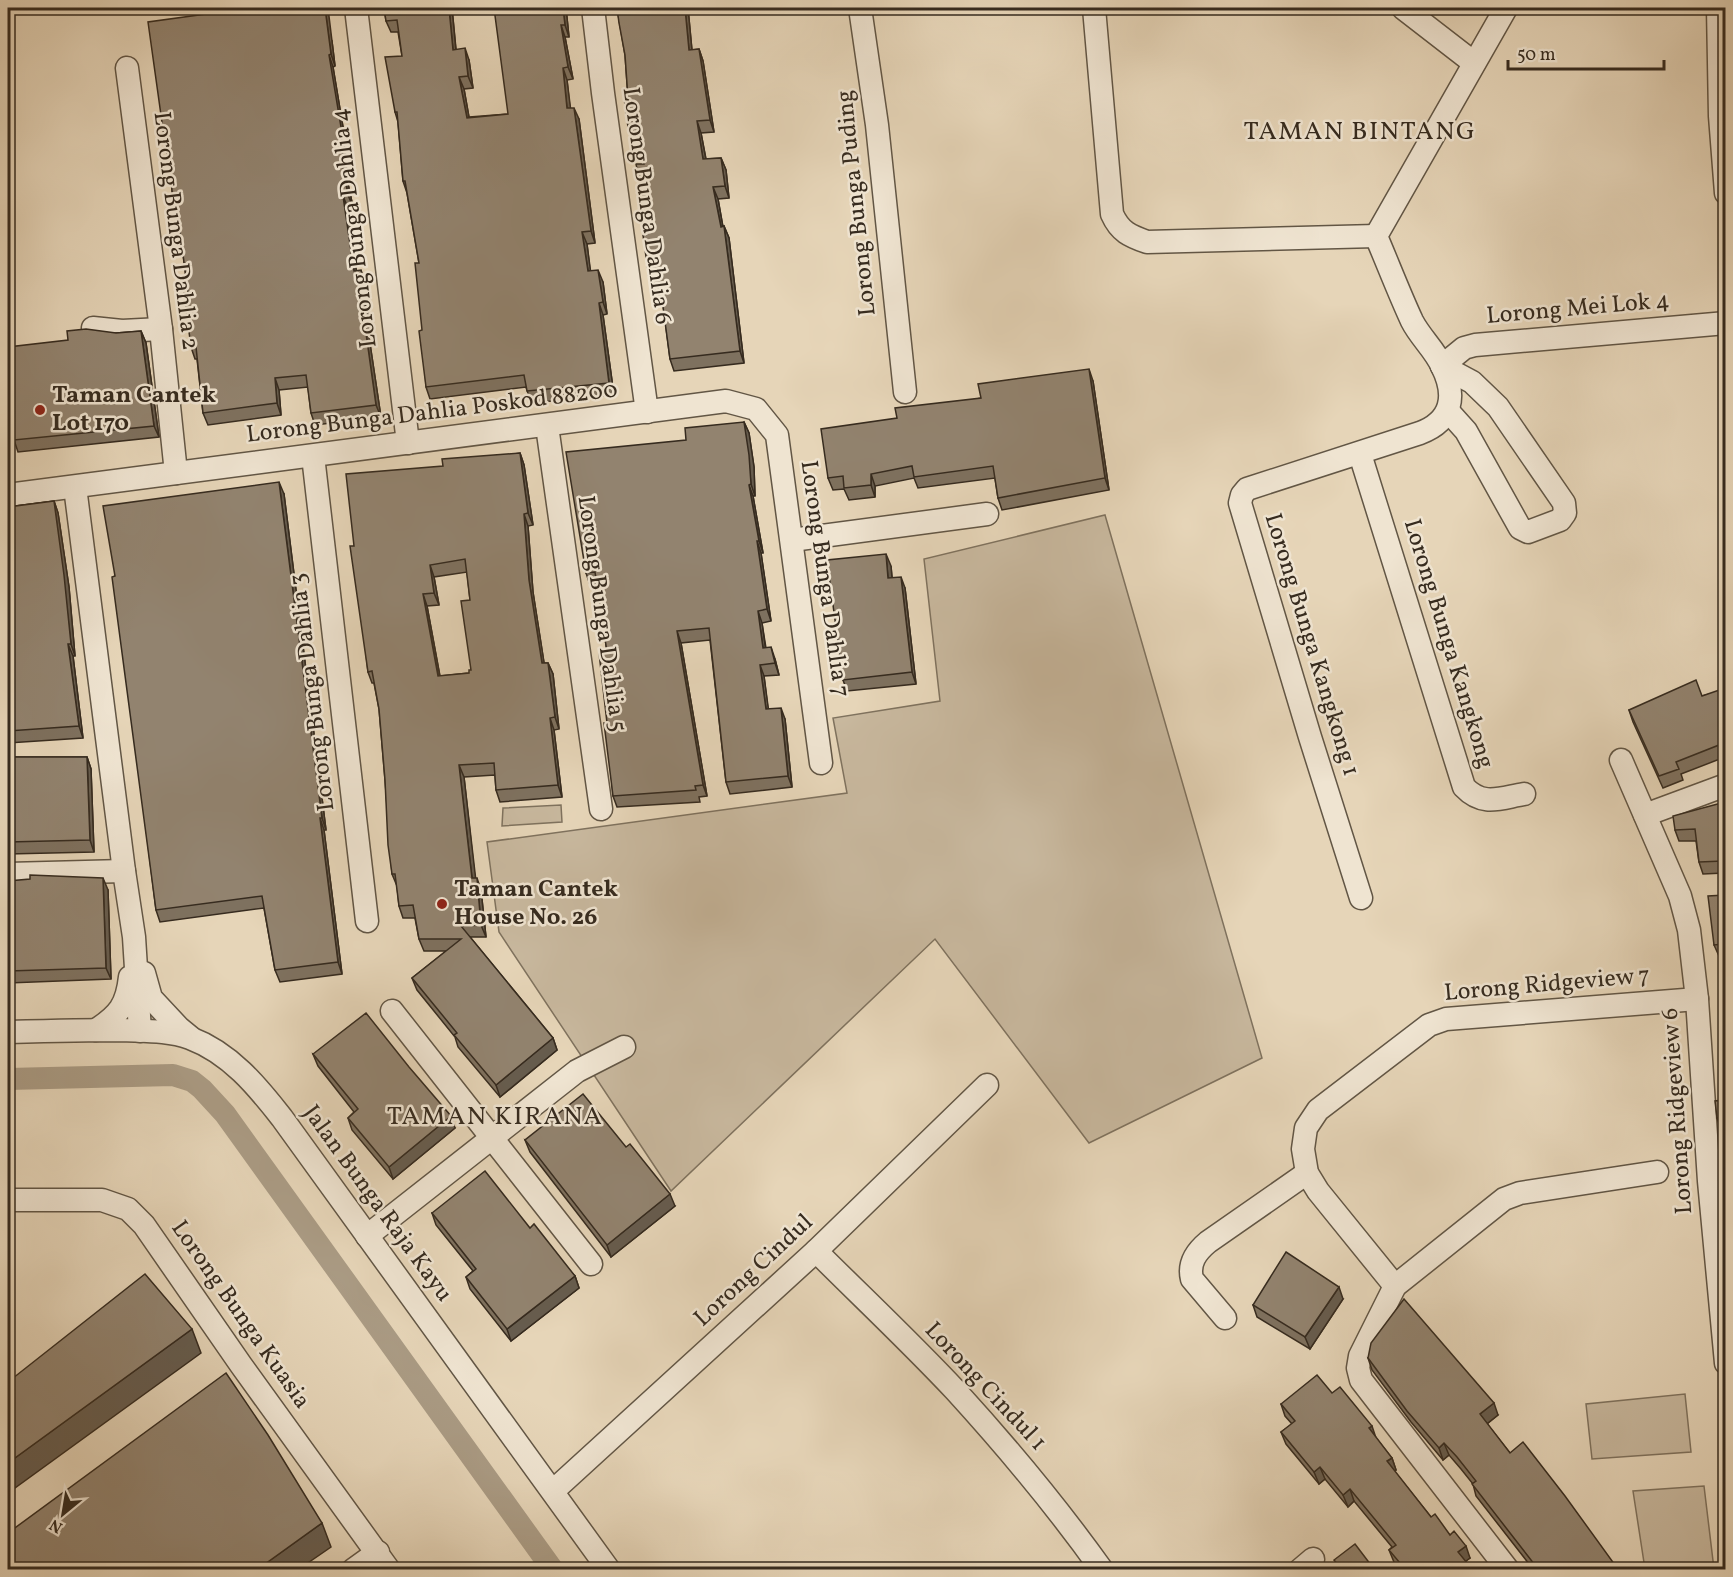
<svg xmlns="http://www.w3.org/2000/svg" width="1733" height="1577" viewBox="0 0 1733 1577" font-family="Vollkorn,serif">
<rect width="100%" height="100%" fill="#e6d5b8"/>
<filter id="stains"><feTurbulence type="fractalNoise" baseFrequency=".00333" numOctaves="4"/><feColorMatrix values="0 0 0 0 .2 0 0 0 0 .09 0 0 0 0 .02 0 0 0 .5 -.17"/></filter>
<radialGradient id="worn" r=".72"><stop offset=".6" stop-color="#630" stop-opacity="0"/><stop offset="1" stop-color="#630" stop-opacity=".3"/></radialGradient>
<g fill="#c8b89e" stroke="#7f725e" stroke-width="1.5">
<polygon points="1105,515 1262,1058 1089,1143 935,939 671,1191 499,932 487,842 847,793 833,718 940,701 924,559"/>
<polygon points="561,805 562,822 502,826 503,808"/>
<polygon points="1685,1394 1691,1452 1592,1459 1586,1404"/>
<polygon points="1704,1486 1714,1569 1645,1569 1633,1491"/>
</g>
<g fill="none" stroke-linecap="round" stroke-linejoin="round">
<polyline stroke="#aa9b84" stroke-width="22" points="8,1079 173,1075 192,1081 202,1089 225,1114 553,1570"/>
<defs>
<g id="minor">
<polyline points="356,8 408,443"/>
<polyline points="593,8 603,93 647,412"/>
<polyline points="860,8 877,125 905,392"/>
<path d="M1094 8 1112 214C1120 232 1130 236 1147 242L1376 236"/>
<polyline points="1403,8 1474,63"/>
<polyline points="1718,8 1720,116 1726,193"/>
<polyline points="127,68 161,329 176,473"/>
<polyline points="93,328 122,331 161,329"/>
<polyline points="1442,366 1472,382 1498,407 1564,503 1565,513 1560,520 1528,532 1520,528 1466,431 1448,411"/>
<polyline points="1442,366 1464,348 1475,345 1726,323"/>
<polyline points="547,426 601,809"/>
<path d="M1360 454 1464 787C1483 807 1500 798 1524 794"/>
<polyline points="313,456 367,921"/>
<polyline points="75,487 124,871 134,937 140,1031"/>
<polyline points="8,495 726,401 756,409 777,435 821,763"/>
<polyline points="792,540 987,514"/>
<polyline points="1621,760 1680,896 1689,930 1697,999 1709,1181 1726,1363"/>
<polyline points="1645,815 1726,785"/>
<polyline points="8,874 124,871"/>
<path d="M1361 898 1310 737 1240 503 1242 495 1247 489 1420 433C1452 421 1457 396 1442 366 1435 350 1420 337 1412 321 1399 293 1388 264 1376 236L1506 8"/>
<polyline points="144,973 151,998 179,1028 190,1037"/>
<polyline points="392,1011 591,1264"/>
<path d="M96 1030C119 1015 127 1005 130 977"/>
<path d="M8 1032C46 1031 84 1030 122 1030 144 1031 169 1030 190 1038 230 1053 257 1086 282 1118L609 1570"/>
<polyline points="8,1200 102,1200 128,1209 144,1225 241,1365 389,1570"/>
<polyline points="367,1236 577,1071 624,1047"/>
<path d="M816 1251C862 1297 910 1342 955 1390 1007 1447 1057 1507 1102 1570"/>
<polyline points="1395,1286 1318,1191 1307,1173 1303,1149 1306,1128 1318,1110 1429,1025 1446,1019 1697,999"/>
<path d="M1225 1318 1192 1279C1188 1263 1196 1252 1208 1242L1307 1173"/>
<polyline points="553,1491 816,1251 987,1085"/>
<polyline points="353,1570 378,1552"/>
<polyline points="1300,1570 1313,1559"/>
<polyline points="1508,1570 1361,1380 1358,1368 1360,1356 1395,1286 1504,1199 1520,1193 1657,1172"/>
</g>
</defs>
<use href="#minor" stroke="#625645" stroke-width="25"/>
<use href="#minor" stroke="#efe4d1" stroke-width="22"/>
</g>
<g fill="#7e715f" stroke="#362b1f" stroke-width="1.5" fill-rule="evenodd">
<polygon points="384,8 452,8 456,49 469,60 473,88 464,89 469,117 508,114 566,8 569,37 565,37 573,79 567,80 570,108 579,119 595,243 587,244 590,270 603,282 607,314 603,315 614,395 531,403 526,387 430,399 426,387 419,263 407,193 403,181 398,122 395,112 402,56 398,32 391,32 386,21"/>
<polygon points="617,8 688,8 692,50 699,49 703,61 714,132 701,133 706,159 721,158 726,170 729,198 718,199 723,227 724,226 729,238 744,363 674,371 670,359 663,304 656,305 651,293 646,235 644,164 639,138 632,138 628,127 628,98 625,55"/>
<polygon points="332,41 335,66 333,67 345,139 347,179 353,207 348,208 356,271 365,282 372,337 369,337 381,417 315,425 311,413 308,387 279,390 281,415 208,425 203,413 197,359 195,359 191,347 188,293 179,222 174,210 169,158 166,151"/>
<polygon points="141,331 146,343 159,437 18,452 14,440 68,340 116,333"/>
<polygon points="1093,381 1109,490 1002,510 998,498 995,478 918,488 914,478 875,486 875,497 849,500 844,489 833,490 828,478 897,418 981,398"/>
<polygon points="744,422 749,433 754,467 755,496 753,496 763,553 761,553 771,621 762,623 766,648 775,659 779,675 764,676 768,709 785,719 792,787 730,794 726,782 710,640 681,643 707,796 699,797 700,802 617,807 613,796 607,723 607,652 597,584 590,585 586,573"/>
<path d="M520 453 524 465 533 525 528 526 533 592 544 663H548L553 674 559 729 554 730 562 797 500 802 496 790 495 775 464 777 475 878 481 890 486 937H470L553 1038 557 1050 500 1097 458 1047 455 1037 417 990 412 978 446 951H424L419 939 415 918H403L399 906 397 886 392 874 385 780 379 709 374 683H372L368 672 354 546 443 466ZM467 572 470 600 471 670 469 673 440 676 427 606 439 605 434 577Z"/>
<polygon points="284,494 326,830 324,830 342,974 280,982 275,970 264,908 160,922 156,910 115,576"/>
<polygon points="54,501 58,513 69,587 75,656 73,656 83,738 8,743 8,507"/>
<polygon points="891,566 892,577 905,588 916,684 847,691 843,680"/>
<polygon points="1725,690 1725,757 1681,774 1683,780 1663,788 1633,722 1629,710 1702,696"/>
<polygon points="8,757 87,757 91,769 94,852 8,854"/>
<polygon points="1725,802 1724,873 1703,874 1699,862 1696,841 1679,841 1675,830"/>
<polygon points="8,881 108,890 111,979 8,983"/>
<polygon points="1725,895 1724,956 1719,956 1714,945"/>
<polygon points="313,1054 455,1128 393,1179 352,1130 348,1118 354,1112 318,1066"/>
<polygon points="1725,1063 1725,1130 1721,1130 1717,1118 1723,1100"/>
<polygon points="525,1140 675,1206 611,1257 530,1152"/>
<polygon points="432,1213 530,1228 575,1276 579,1288 511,1341 470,1289 466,1277 473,1271 436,1225"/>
<polygon points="1343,1299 1310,1349 1257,1317 1253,1305"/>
<polygon points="1368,1358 1498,1415 1487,1424 1510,1453 1616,1569 1533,1569 1476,1496 1473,1484 1461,1469 1449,1455 1443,1460 1411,1422 1372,1370"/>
<polygon points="1332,1393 1376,1438 1392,1458 1396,1470 1394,1471 1431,1517 1450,1535 1470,1558 1465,1561 1472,1569 1400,1569 1394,1562 1389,1550 1392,1547 1354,1501 1348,1507 1325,1479 1319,1484 1286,1444 1281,1432 1292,1424 1285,1416 1281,1404"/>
</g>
<g fill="#665c4e" stroke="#362b1f" stroke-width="1.5">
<polygon points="325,8 328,8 335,66 331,54"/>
<polygon points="449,8 452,8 457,62 453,50"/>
<polygon points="563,8 566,8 569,37 565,25"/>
<polygon points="685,8 688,8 693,62 689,50"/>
<polygon points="561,25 565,37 573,79 568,67"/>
<polygon points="465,48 469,60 473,88 468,76"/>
<polygon points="699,49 703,61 714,132 710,120"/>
<polygon points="329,55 333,67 345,139 347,179 353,207 348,195 343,167"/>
<polygon points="563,68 567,80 572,120 567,108"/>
<polygon points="459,77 464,89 471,129 467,118"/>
<polygon points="574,108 579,119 595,243 591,231"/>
<polygon points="697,121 701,133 708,171 703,159"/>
<polygon points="721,158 726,170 729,198 725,186"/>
<polygon points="713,187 718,199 725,239 721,227"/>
<polygon points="343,196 348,208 358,283 354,271"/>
<polygon points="724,226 729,238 744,363 740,351"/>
<polygon points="582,232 587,244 592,282 588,271"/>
<polygon points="361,270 365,282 372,337 367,325"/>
<polygon points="598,270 603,282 607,314 603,302"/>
<polygon points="599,303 603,315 614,395 609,383"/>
<polygon points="365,326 369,337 381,417 376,405"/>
<polygon points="141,331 146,343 159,437 154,426"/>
<polygon points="1089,369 1093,381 1109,490 1105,478"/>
<polygon points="275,378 279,390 281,415 277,403"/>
<polygon points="744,422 749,433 754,467 755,496 751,484"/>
<polygon points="520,453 524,465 533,525 528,513"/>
<polygon points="871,474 875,486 875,497 871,485"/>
<polygon points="279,482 284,494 326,830 322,818"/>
<polygon points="749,485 753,496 763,553 759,541"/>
<polygon points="54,501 58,513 69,587 75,656 71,644"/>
<polygon points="524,514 528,526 533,592 546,675 542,663 529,580"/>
<polygon points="757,541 761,553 771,621 767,609"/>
<polygon points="886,554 891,566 893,590 888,578"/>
<polygon points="430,565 434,577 439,605 434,593"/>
<polygon points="901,577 905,588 916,684 912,672"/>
<polygon points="423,594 427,606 442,688 438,676"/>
<polygon points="758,611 762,623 767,660 763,648"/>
<polygon points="677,631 681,643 707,796 703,785"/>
<polygon points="68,644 73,656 83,738 79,726"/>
<polygon points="771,647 775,659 779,675 775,663"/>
<polygon points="548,663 553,674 559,729 555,717"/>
<polygon points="760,665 764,676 770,721 766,709"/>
<polygon points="781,708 785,719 792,787 788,776"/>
<polygon points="550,718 554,730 562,797 558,785"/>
<polygon points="87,757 91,769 94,852 90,840"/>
<polygon points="459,765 464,777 477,890 472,878"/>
<polygon points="320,818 324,830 342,974 338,962"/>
<polygon points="103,878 108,890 111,979 106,968"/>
<polygon points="477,878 481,890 486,937 481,925"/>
<polygon points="553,1038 557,1050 500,1097 496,1085"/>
<polygon points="451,1116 455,1128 393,1179 389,1167"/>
<polygon points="670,1194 675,1206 611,1257 607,1245"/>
<polygon points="575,1276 579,1288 511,1341 507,1329"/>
<polygon points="1339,1287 1343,1299 1310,1349 1305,1337"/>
<polygon points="192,1329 201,1353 8,1493 8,1463"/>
<polygon points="1494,1403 1498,1415 1484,1426 1480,1414"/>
<polygon points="1372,1426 1376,1438 1369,1428"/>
<polygon points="1444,1443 1449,1455 1443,1460 1439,1448"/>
<polygon points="1392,1458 1396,1470 1391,1473 1387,1461"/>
<polygon points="1320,1467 1325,1479 1319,1484 1314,1472"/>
<polygon points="1350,1489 1354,1501 1348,1507 1343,1495"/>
<polygon points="322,1523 331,1547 299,1569 258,1569"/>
<polygon points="1466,1546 1470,1558 1462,1564 1458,1552"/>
<polygon points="1615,1565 1616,1569 1609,1569"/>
</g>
<g fill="#92836f" stroke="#362b1f" stroke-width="1.5" fill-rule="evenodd">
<polygon points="250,8 325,8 331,54 329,55 341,127 343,167 348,195 343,196 354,271 361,270 367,325 365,326 376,405 311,413 306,375 275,378 277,403 203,413 196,347 191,347 184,293 188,293 177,209 174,210 168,151 166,151 148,22"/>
<polygon points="384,8 449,8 453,50 465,48 468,76 459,77 467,118 508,114 494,8 563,8 565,25 561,25 568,67 563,68 567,108 574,108 591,231 582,232 588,271 598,270 603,302 599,303 609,383 527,391 524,375 426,387 419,331 422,330 415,263 419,263 405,181 403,181 397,112 395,112 385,57 402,56 397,20 386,21"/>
<polygon points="617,8 685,8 689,50 699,49 710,120 697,121 703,159 721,158 725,186 713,187 721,227 724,226 740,351 670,359 661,292 651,293 643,235 646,235 642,194 636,164 644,164 637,126 628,127 624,98 628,98 625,55 619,23"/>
<polygon points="86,329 116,333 141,331 154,426 14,440 8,393 8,347 68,340 67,331"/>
<polygon points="1089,369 1105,478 998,498 993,466 914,477 912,466 871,474 871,485 844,488 843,476 828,478 821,429 897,418 895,408 981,398 978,384"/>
<polygon points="744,422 749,455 751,484 749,485 759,541 757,541 767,609 758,611 763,648 771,647 775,663 760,665 766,709 781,708 788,776 726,782 709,628 677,631 703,785 695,786 696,790 613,796 604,723 607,723 599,653 607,652 595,572 586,573 566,452 686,440 685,428"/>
<path d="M520 453 528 513 524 514 529 580 542 663H548L555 717 550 718 558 785 496 790 494 763 459 765 472 878H477L481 925 461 926 553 1038 496 1085 454 1035 457 1033 412 978 461 939H419L413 905 399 906 395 874H392L388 845 385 780 379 709 372 671 368 672 350 546H354L346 474 443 466 442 459ZM465 559 470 600 461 601 471 670H469V673L438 676 423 594 434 593 430 565Z"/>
<polygon points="279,482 322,818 320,818 338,962 275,970 262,896 156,910 112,577 115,576 103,506"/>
<polygon points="54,501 64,575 71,644 68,644 79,726 8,731 8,507"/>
<polygon points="886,554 888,578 901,577 912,672 843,680 827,560"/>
<polygon points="1696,680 1702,696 1725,688 1725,719 1724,719 1725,722 1725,734 1720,736 1724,743 1676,762 1679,769 1659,776 1629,710"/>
<polygon points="8,757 87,757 90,840 8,842"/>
<polygon points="1725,802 1725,883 1723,861 1699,862 1695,829 1675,830 1673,816"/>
<polygon points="30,875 103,878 106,968 8,971 8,881 30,879"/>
<polygon points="1725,895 1725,983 1723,944 1714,945 1708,896"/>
<polygon points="366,1013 409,1067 451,1116 389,1167 348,1118 358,1109 313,1054"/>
<polygon points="1720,1062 1725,1063 1725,1117 1717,1118 1715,1101 1723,1100"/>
<polygon points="583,1094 626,1147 630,1144 670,1194 607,1245 525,1140"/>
<polygon points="485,1171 530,1228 534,1224 575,1276 507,1329 466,1277 476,1269 432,1213"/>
<polygon points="1720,1190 1725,1190 1725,1220 1723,1220"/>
<polygon points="1286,1252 1339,1287 1305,1337 1253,1305"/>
<polygon points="145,1274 192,1329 8,1463 8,1382"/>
<polygon points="1404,1299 1494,1403 1480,1414 1510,1453 1523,1442 1565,1496 1615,1565 1609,1569 1538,1569 1472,1484 1476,1481 1457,1457 1444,1443 1439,1448 1407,1411 1368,1358 1371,1343"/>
<polygon points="226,1373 268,1435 322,1523 258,1569 8,1569 8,1533"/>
<polygon points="1317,1375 1332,1393 1340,1387 1372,1426 1369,1428 1392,1458 1387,1461 1431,1517 1435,1514 1450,1535 1454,1531 1466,1546 1458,1552 1472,1569 1405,1569 1389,1550 1396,1545 1350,1489 1343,1495 1320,1467 1314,1472 1281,1432 1295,1421 1281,1404"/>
<polygon points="1355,1544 1374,1569 1335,1569 1339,1566 1334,1560"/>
</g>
<g fill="#8f2418" stroke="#efe4d1" stroke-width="2">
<circle cx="40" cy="410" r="6"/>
<circle cx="442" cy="904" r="6"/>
</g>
<g text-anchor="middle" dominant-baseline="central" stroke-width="5" stroke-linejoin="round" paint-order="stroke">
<g font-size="24" fill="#362b1f" stroke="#efe4d1">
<text transform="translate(857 203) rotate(-96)">Lorong Bunga Puding</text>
<text transform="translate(646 206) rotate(82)">Lorong Bunga Dahlia 6</text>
<text transform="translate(355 228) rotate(-97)">Lorong Bunga Dahlia 4</text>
<text transform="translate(175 231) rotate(83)">Lorong Bunga Dahlia 2</text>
<text transform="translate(1578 309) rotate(-5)">Lorong Mei Lok 4</text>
<text transform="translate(432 413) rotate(-7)">Lorong Bunga Dahlia Poskod 88200</text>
<text transform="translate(824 579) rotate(82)">Lorong Bunga Dahlia 7</text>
<text transform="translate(601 614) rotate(82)">Lorong Bunga Dahlia 5</text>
<text transform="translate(1448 644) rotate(73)">Lorong Bunga Kangkong</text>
<text transform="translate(1311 645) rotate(73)">Lorong Bunga Kangkong 1</text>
<text transform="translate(313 692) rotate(-97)">Lorong Bunga Dahlia 3</text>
<text transform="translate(1547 985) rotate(-5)">Lorong Ridgeview 7</text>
<text transform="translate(1678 1111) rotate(-94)">Lorong Ridgeview 6</text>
<text transform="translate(377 1204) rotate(54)">Jalan Bunga Raja Kayu</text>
<text transform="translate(754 1271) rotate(-43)">Lorong Cindul</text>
<text transform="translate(240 1315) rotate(55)">Lorong Bunga Kuasia</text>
<text transform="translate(985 1387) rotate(47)">Lorong Cindul 1</text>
</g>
<g font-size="24" font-weight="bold" fill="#362b1f" stroke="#efe4d1" text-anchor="start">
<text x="52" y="396">Taman Cantek<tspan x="52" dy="28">Lot 170</tspan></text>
<text x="454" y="890">Taman Cantek<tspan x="454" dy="28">House No. 26</tspan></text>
</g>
<g font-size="26" letter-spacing="1.5" fill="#362b1f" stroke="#efe4d1">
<text x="1360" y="132">TAMAN BINTANG</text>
<text x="495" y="1117">TAMAN KIRANA</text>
</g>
</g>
<rect width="1733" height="1577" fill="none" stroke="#e6d5b8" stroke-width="30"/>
<rect x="9" y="9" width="1715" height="1559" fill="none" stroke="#362b1f" stroke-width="3"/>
<rect x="15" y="15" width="1703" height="1547" fill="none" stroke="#362b1f" stroke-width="1.5"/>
<g transform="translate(63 1514) rotate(210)" stroke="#efe4d1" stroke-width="4.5" paint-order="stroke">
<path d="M0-4.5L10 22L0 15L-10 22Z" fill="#362b1f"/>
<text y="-9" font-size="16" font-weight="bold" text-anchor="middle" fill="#362b1f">N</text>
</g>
<path d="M1508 60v9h156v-9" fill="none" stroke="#362b1f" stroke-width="3"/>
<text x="1517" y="60" font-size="18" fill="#362b1f" stroke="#efe4d1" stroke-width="4.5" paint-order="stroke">50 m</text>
<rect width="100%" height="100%" filter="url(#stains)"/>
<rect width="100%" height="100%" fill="url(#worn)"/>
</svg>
